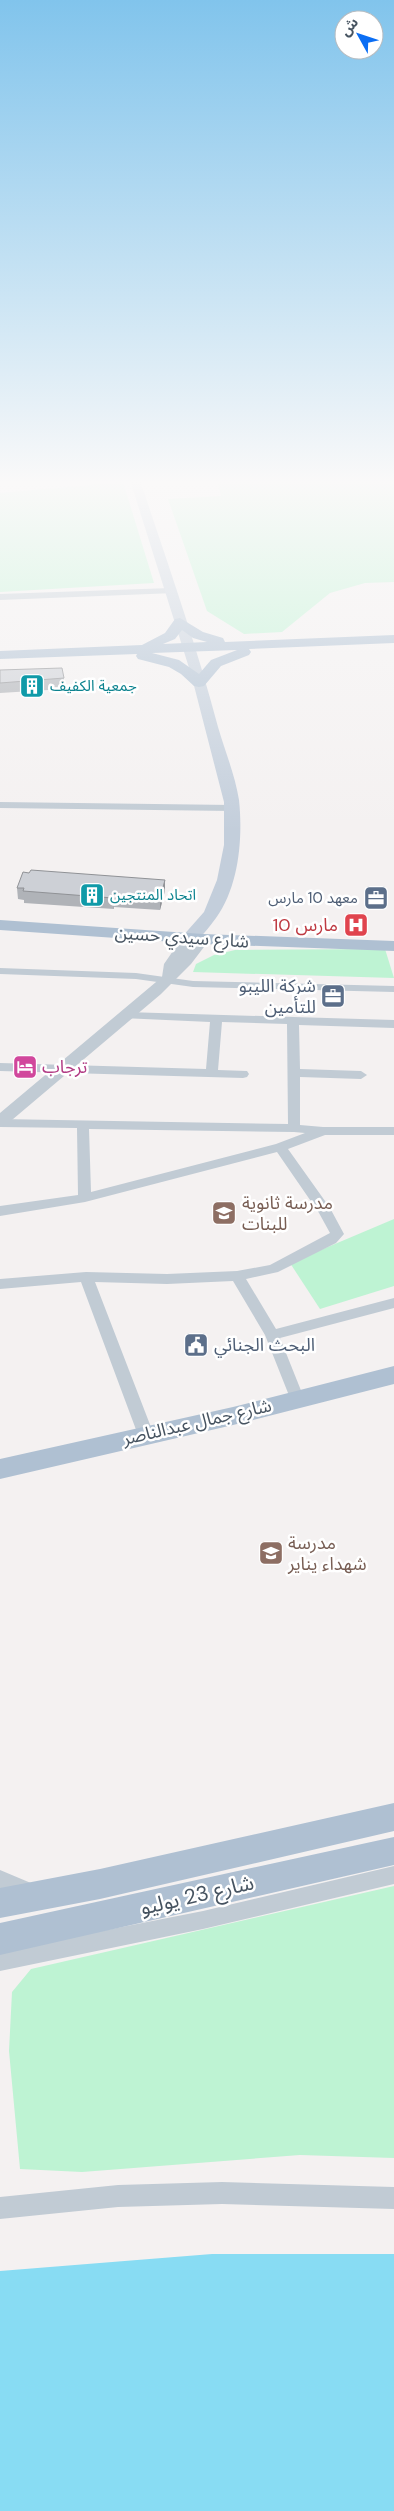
<svg xmlns="http://www.w3.org/2000/svg" width="394" height="2511" viewBox="0 0 394 2511" font-family="'DM Sans','Noto Sans Arabic',sans-serif">
<rect width="100%" height="100%" fill="#f4f1f1"/>
<g fill="#bef3d3">
<polygon points="217,480 394,480 394,582 365,583 330,593 282,632 244,634 207,611 168,499 221,496"/>
<polygon points="123,482 154,583 0,592 0,493"/>
<polygon points="385,949 394,978 193,972 196,964 214,955 235,950"/>
<polygon points="394,1219 394,1286 320,1309 290,1263"/>
<polygon points="394,1886 394,2158 300,2155 82,2172 20,2169 9,2051 12,1992 31,1969"/>
</g>
<polygon fill="#88dcf3" points="212,2254 394,2254 394,2511 0,2511 0,2271"/>
<g fill="none" stroke-linecap="round" stroke-linejoin="round">
<g fill="#c1cbd4" fill-rule="evenodd">
<polygon points="0,802 232,805 237,808 232,811 0,808"/>
<polygon points="0,968 136,973 193,981 394,986 394,992 193,987 136,979 0,974"/>
<path d="M126 1012 394 1020V1028L299 1025 300 1069 361 1071 367 1075 361 1079 300 1077V1125L323 1127H394V1135H325L288 1149 330 1208 344 1234 336 1243 278 1272 246 1279 276 1329 394 1298V1308L280 1338 304 1398 302 1402H292L290 1398 265 1335 233 1281 167 1284 95 1282 154 1435 151 1439H141L138 1435 81 1282 0 1289V1279L86 1272 167 1274 237 1271 270 1265 330 1233 319 1213 277 1152 85 1202 0 1216V1206L78 1195 77 1128 0 1127V1119L288 1124 287 1024 222 1022 218 1070 247 1071 249 1074 247 1077 243 1078 0 1071V1063L206 1069 210 1022 122 1018 120 1016 122 1014ZM89 1129 294 1132 305 1133 276 1144 91 1192Z"/>
<polygon points="394,1866 394,1884 203,1929 0,1971 0,1951 203,1911"/>
<polygon points="222,2182 394,2187 394,2209 222,2204 118,2207 0,2219 0,2197 118,2185"/>
</g>
<g fill="#c1cbd4" fill-rule="evenodd">
<polygon points="171,588 175,589 175,593 0,600 0,594"/>
<polygon points="189,934 196,938 191,946 198,936 208,936 210,939 191,964 161,994 6,1125 0,1126 0,1113 162,977 164,964 184,935"/>
<polygon points="0,1870 38,1886 41,1894 38,1902 29,1906 0,1894"/>
</g>
<path fill="#c3cedb" fill-rule="evenodd" d="M130 480H140C167 562 196 643 218 727 225 751 235 775 239 800 243 838 239 886 216 918 209 927 201 940 189 943L181 938 204 912 217 880 224 845V802L191 674Z"/>
<g fill="#afc0d2" fill-rule="evenodd">
<path d="M180 618 203 632 223 638 225 642 394 635V643L249 649 251 652 249 655 221 666 204 686 199 687 194 686 181 674 169 667 138 659 136 656 137 654 0 659V651L142 645 165 633 175 619ZM182 630 193 638 207 642 163 644 175 639ZM237 650 211 660 199 674 179 660 152 653Z"/>
<polygon points="0,920 203,934 394,941 394,951 203,944 0,930"/>
<polygon points="394,1366 394,1384 233,1425 0,1479 0,1459 233,1407"/>
<polygon points="394,1803 394,1831 100,1899 0,1918 0,1888 100,1869"/>
<polygon points="394,1837 394,1865 0,1955 0,1923"/>
</g>
</g>
<g fill="#b0b3b8">
<polygon points="0,670 64,678 64,689 0,693"/>
<polygon points="165,880 165,891 160,910 114,907 114,909 24,903 24,900 18,899 17,888"/>
</g>
<g fill="#909296">
<polygon points="165,880 165,891 160,910 160,898"/>
<polygon points="114,896 114,909 113,898"/>
</g>
<g fill="#cdd0d6" stroke="#909296">
<polygon points="62,668 64,678 0,683 0,670"/>
<polygon points="31,870 165,880 160,898 114,896 113,898 23,891 24,888 17,888 23,872 29,873"/>
</g>
<linearGradient id="sky" x2="0" y2="1"><stop stop-color="#81c4ec"/><stop offset="0.58" stop-color="#faf9f9"/><stop offset="1" stop-color="#faf9f9" stop-opacity="0"/></linearGradient>
<rect width="394" height="831" fill="url(#sky)"/>
<defs>
<symbol id="building-square" viewBox="-11 -11 22 22"><rect x="-9" y="-9" width="18" height="18" rx="4" fill="#0f9aa8" stroke="#fff"/><path d="M-4-6H4V6H1V3H-1V6H-4ZM-2.5-4.3h1.7v1.8h-1.7ZM.8-4.3h1.7v1.8H.8ZM-2.5-1h1.7V.8h-1.7ZM.8-1h1.7V.8H.8Z" fill="#fff"/></symbol>
<symbol id="office-square" viewBox="-11 -11 22 22"><rect x="-9" y="-9" width="18" height="18" rx="4" fill="#5c6f8a" stroke="#fff"/><path d="M-6-3h4V-5.5h4V-3h4V5H-6ZM-1-4.5V-3h2v-1.5ZM-6 0V1H6V0Z" fill="#fff"/></symbol>
<symbol id="hospital-square" viewBox="-11 -11 22 22"><rect x="-9" y="-9" width="18" height="18" rx="4" fill="#e0444e" stroke="#fff"/><path d="M-5-5h3v3.5h4V-5h3V5h-3V1.5h-4V5h-3Z" fill="#fff"/></symbol>
<symbol id="hotel-square" viewBox="-11 -11 22 22"><rect x="-9" y="-9" width="18" height="18" rx="4" fill="#d1479c" stroke="#fff"/><path d="M-6-4.5h1.5V1H6V5H4.5V3h-9V5H-6ZM-4 0a1.8 1.8 0 1 1 3.6 0ZM.5 0V-2.5h3Q6-2.5 6 0Z" fill="#fff"/></symbol>
<symbol id="school-square" viewBox="-11 -11 22 22"><rect x="-9" y="-9" width="18" height="18" rx="4" fill="#8d6e63" stroke="#fff"/><path d="M0-5L7-2L0 1L-7-2ZM-4 1L0 2.5L4 1V4Q0 6-4 4Z" fill="#fff"/></symbol>
<symbol id="civic-square" viewBox="-11 -11 22 22"><rect x="-9" y="-9" width="18" height="18" rx="4" fill="#5c6f8a" stroke="#fff"/><path d="M-.6-6.5H3V-4.5H.6V-3L4-1V1h2V6H-6V1h2V-1L-.6-3ZM-1.2 2.5V6h2.4V2.5Z" fill="#fff"/></symbol>
</defs>
<g fill-rule="evenodd">
<use href="#building-square" x="18" y="672" width="28" height="28"/>
<use href="#building-square" x="78" y="881" width="28" height="28"/>
<use href="#office-square" x="362" y="884" width="28" height="28"/>
<use href="#hospital-square" x="342" y="911" width="28" height="28"/>
<use href="#office-square" x="319" y="982" width="28" height="28"/>
<use href="#hotel-square" x="11" y="1053" width="28" height="28"/>
<use href="#school-square" x="210" y="1199" width="28" height="28"/>
<use href="#civic-square" x="182" y="1331" width="28" height="28"/>
<use href="#school-square" x="257" y="1539" width="28" height="28"/>
</g>
<g text-anchor="middle" dominant-baseline="central" stroke-width="5" stroke-linejoin="round" paint-order="stroke">
<g font-size="15" fill="#0d838f" stroke="#fff" text-anchor="start">
<text x="50" y="686">جمعية الكفيف</text>
<text x="110" y="895">اتحاد المنتجين</text>
</g>
<g font-size="15" fill="#4e5e75" stroke="#fff" text-anchor="end">
<text x="358" y="898">معهد 10 مارس</text>
</g>
<g font-size="18" fill="#be3a42" stroke="#fff" text-anchor="end">
<text x="338" y="925">10 مارس</text>
</g>
<g font-size="18" fill="#475461" stroke="#fff">
<text transform="translate(182 937) rotate(4)">شارع سيدي حسين</text>
<text transform="translate(197 1422) rotate(-13)">شارع جمال عبدالناصر</text>
</g>
<g font-size="18" fill="#4e5e75" stroke="#fff" text-anchor="end">
<text x="316" y="986">شركة الليبو<tspan x="316" dy="21">للتأمين</tspan></text>
<text x="214" y="1345" text-anchor="start">البحث الجنائي</text>
</g>
<g font-size="18" fill="#b23c85" stroke="#fff" text-anchor="start">
<text x="42" y="1067">ترجاب</text>
</g>
<g font-size="18" fill="#785e54" stroke="#fff" text-anchor="start">
<text x="242" y="1203">مدرسة ثانوية<tspan x="242" dy="21">للبنات</tspan></text>
<text x="288" y="1543">مدرسة<tspan x="288" dy="21">شهداء يناير</tspan></text>
</g>
<g font-size="21" fill="#475461" stroke="#fff">
<text transform="translate(197 1895) rotate(-13)">شارع 23 يوليو</text>
</g>
</g>
<g transform="translate(359 35) rotate(310)"><circle r="24" fill="#ffffff" stroke="#b5bbc0"/>
<path d="M0-4L9 19L0 12L-9 19Z" fill="#0b6ef4"/>
<text y="-8" font-size="14" font-weight="bold" text-anchor="middle" fill="#475461">ش</text>
</g>
</svg>
